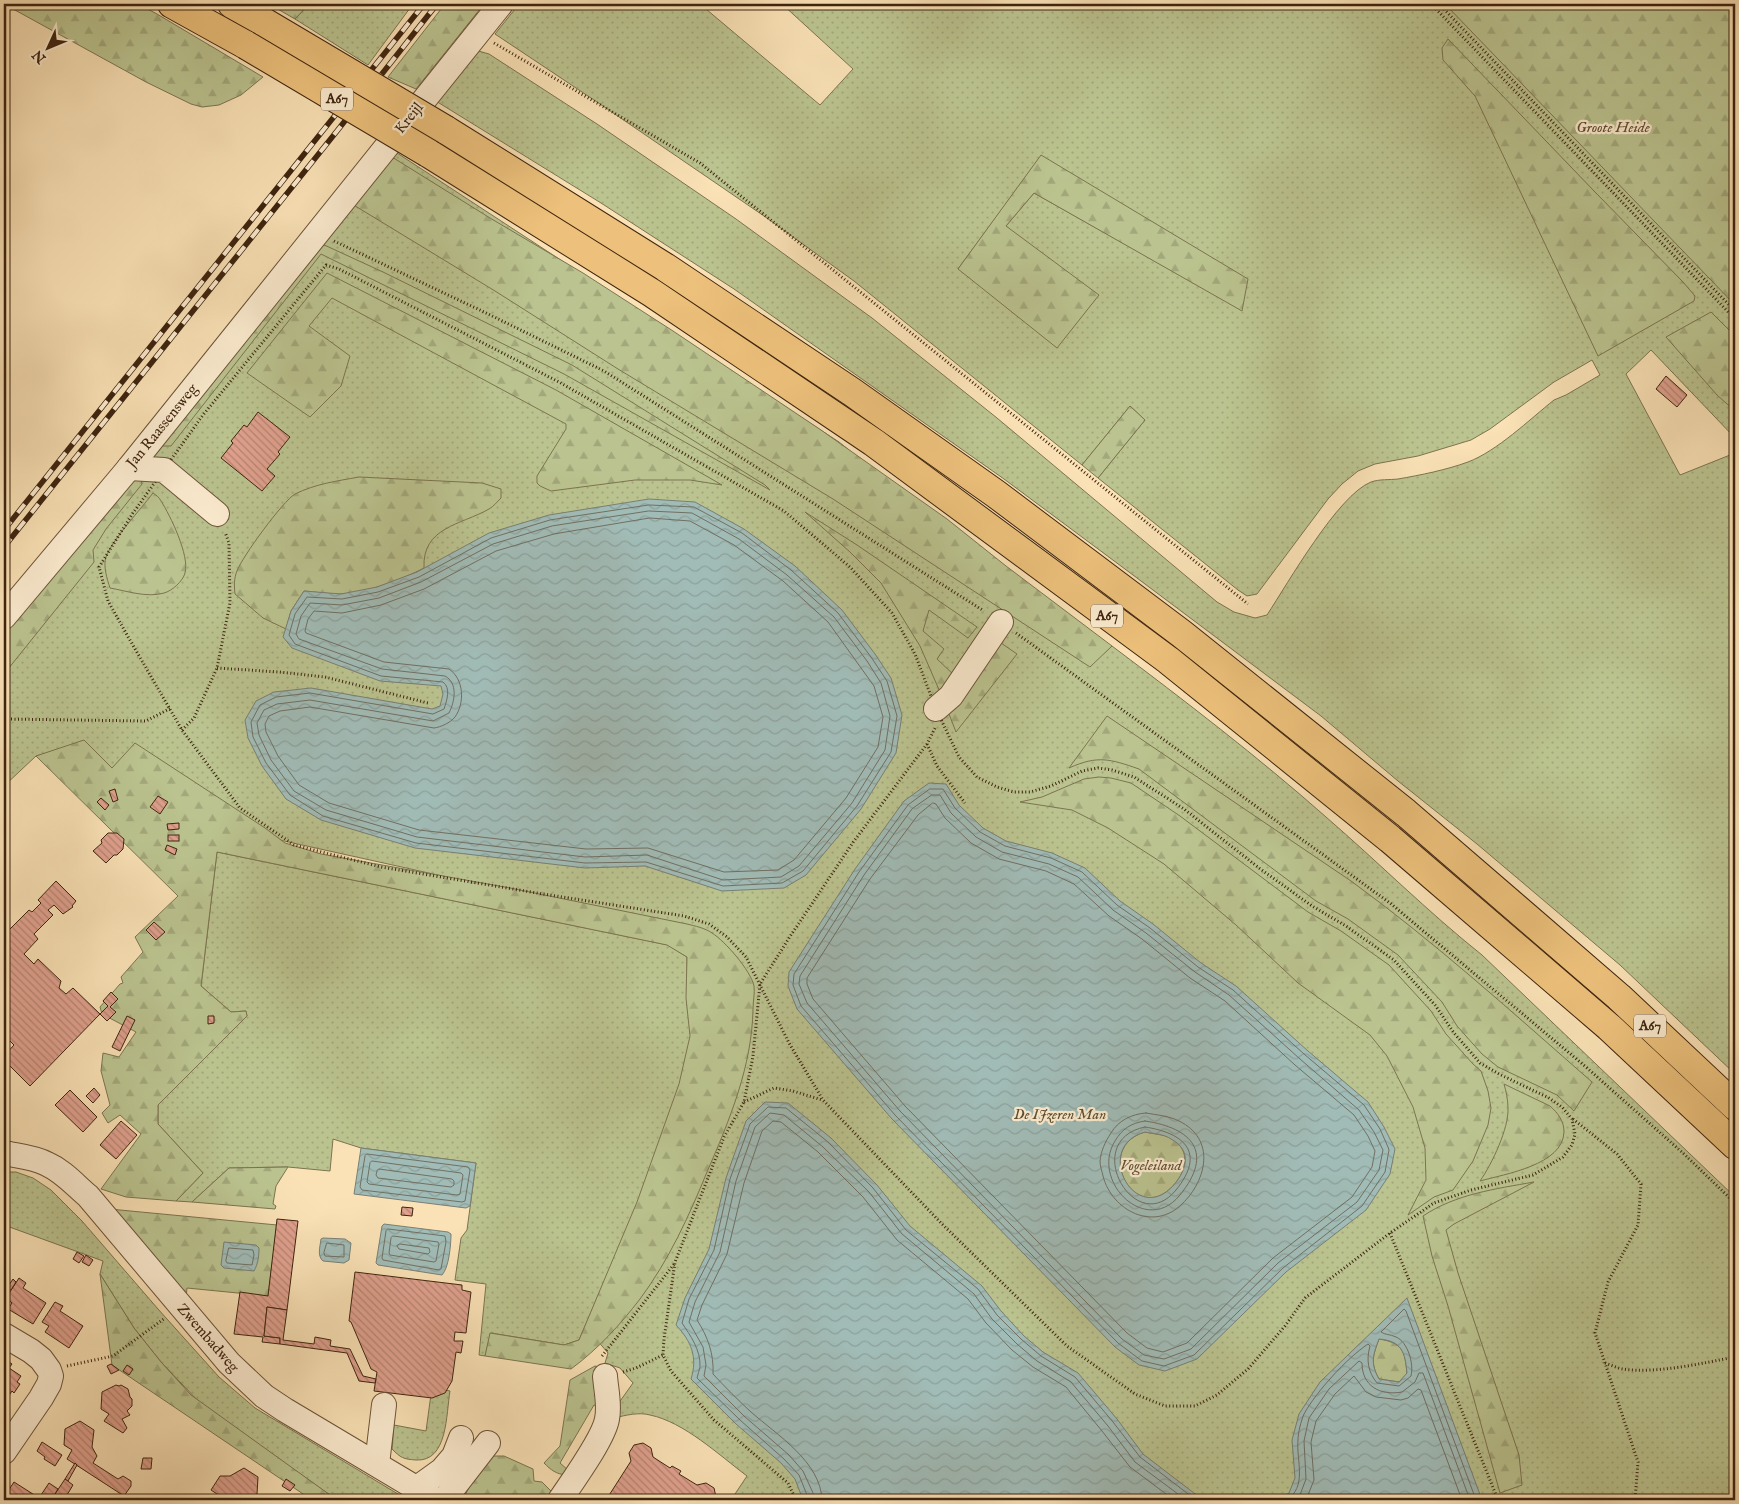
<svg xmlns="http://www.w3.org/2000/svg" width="1739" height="1504" viewBox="0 0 1739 1504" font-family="'IM FELL English',serif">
<defs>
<pattern id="grass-dots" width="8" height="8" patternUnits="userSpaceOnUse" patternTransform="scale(1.25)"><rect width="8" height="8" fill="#bbc490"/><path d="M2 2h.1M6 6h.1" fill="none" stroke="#a2a87b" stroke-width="1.8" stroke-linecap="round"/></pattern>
<pattern id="forest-firs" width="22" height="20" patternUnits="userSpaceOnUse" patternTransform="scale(1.25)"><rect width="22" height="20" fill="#bbc490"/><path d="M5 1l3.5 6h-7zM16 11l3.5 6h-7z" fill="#a2a87b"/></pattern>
<pattern id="water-waves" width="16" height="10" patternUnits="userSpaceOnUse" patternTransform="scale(1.25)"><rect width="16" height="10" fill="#a1bcb7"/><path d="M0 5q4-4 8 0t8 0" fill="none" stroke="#8ca19c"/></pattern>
<pattern id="building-back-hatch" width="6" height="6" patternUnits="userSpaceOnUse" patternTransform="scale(1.25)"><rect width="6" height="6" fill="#e0a18e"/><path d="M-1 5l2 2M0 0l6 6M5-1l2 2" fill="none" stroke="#b78372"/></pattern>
</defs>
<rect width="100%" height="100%" fill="#fae2b6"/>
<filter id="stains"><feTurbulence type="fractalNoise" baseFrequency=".004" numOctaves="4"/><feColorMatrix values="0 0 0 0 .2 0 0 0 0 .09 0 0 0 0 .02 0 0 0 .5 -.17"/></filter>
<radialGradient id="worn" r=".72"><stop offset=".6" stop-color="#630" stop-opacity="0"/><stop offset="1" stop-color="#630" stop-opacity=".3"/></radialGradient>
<g fill="url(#grass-dots)" stroke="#7c7450" fill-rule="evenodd">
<polygon points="309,4 413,4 368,65 295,19"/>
<path d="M519 4H652L658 9 664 4H700L820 105 853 69 782 4H1735V438L1651 350 1626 374 1680 475 1735 453V1074L1620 965 1477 844 1398 781 1321 716 1133 575 1004 479 734 289 601 203 431 98 475 50 489 54 597 124 736 219 872 318 997 418 1217 602 1234 612 1255 618 1267 615C1288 583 1338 495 1371 482 1379 479 1390 480 1398 479 1421 475 1446 470 1468 462 1497 451 1529 420 1554 400L1566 395 1600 375 1592 360 1554 382 1490 429 1471 440 1418 456 1375 464 1358 471 1342 484 1328 499 1257 594 1247 596 1238 590 1098 478 1145 420 1130 406 1082 465 854 281 764 216 606 108 495 34ZM1041 156 1242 310 1034 193 1006 226 958 269Z"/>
<path d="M394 151 839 442 1104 653 1112 646C1185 701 1257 756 1326 817 1378 862 1428 912 1482 955L1735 1197V1500H731L747 1476C719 1455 684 1422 650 1415 640 1412 625 1415 615 1418L613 1411 633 1383 620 1368 605 1363 608 1353 590 1332 608 1273 579 1340 564 1345 491 1333 485 1356 479 1355 486 1284 455 1280 461 1238 467 1230 476 1163 361 1148 333 1139 330 1171 288 1167 229 1168 192 1202 176 1201 203 1173 158 1124V1105L247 1016 246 1011 231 1012 201 986 217 852 668 945 687 957V1006L709 935 153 812 47 753 36 756 4 786V631Z"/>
<polygon points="4,1172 16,1172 33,1178 51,1190 82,1221 158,1309 219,1377 255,1408 408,1500 337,1500 200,1403 161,1362 134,1328 100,1274 103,1261 4,1225"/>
<path d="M432 1387 450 1391C446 1414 448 1462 416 1460 403 1459 401 1458 392 1449L394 1425 426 1431Z"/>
</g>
<g fill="url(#forest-firs)" stroke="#7c7450">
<polygon points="4,4 138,4 157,14 263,77 241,95 219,105 202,107 191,104 146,82"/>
<polygon points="269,4 309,4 295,19"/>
<polygon points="445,4 484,4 416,89 388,77"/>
<polygon points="1445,4 1735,4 1735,305"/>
<polygon points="1448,39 1595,192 1683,282 1695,296 1694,301 1598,356 1475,96 1443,60 1442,48"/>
<polygon points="1041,155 1248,279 1242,311 1034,193 1006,226 1099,295 1057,348 958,269"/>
<polygon points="392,157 490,218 583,273 673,331 821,430 947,519 1006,566 1112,646 1090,667 833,499 618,369 495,291 352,204"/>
<polygon points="320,243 383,272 572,365 765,485 770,490 564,374 321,254 171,446 154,446"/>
<polygon points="327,273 556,390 722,485 690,480 635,480 551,491 540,486 537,483 537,476 566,429 566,424 332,298 309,326 350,356 341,386 310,417 247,373"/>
<polygon points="1711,312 1735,336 1735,411 1717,395 1666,337"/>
<polygon points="1130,406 1145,420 1098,478 1082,465"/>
<polygon points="138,466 142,484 106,529 93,550 94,562 4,674 4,630"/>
<path d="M359 477 482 483 501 489V498C497 502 494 506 489 509 461 525 422 527 424 568 403 579 364 594 339 594 328 594 316 592 304 591L291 611 286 629 263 618 235 594C234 586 234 578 237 571 242 557 283 501 295 494 315 484 337 481 359 477Z"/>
<path d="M153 493C156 495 159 497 161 501 170 515 190 556 185 573 183 581 172 591 164 593 147 598 127 591 110 588 107 579 103 566 106 557 112 540 141 509 153 493Z"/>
<polygon points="805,512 857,545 977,627 968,638 929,610 923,631 944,649 937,659 954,675 940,692 920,646 881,583 850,552"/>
<polygon points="1001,643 1017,654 956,732 949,714"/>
<path d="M1107 716 1351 881C1436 943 1513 1013 1592 1082L1574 1111 1557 1095 1498 1067 1482 1054 1457 1026 1442 1002 1398 955 1348 919 1316 901 1139 769C1110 759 1098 755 1069 768Z"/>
<path d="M84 740 112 768 135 743 265 828 285 843 321 854 510 888 687 924C695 926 705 928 712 933 725 941 751 971 754 986 755 993 753 1001 753 1009 752 1066 730 1119 707 1172 689 1216 669 1260 640 1299 620 1325 598 1349 571 1369L485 1356 490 1333 564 1345 579 1340 637 1202 679 1084 690 1036 686 998 687 957 667 945 217 852 201 986 231 1012 246 1011 247 1016 158 1105V1124L203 1173 176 1201 126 1197 101 1189 141 1134 120 1115 108 1123 102 1113 110 1105 101 1071 103 1053 119 1057 136 1032 102 1014 100 1007 120 984 123 983 121 977 143 952 135 937 178 896 36 756Z"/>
<polygon points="1099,777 1111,778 1131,783 1180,816 1308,912 1341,931 1389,965 1431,1011 1446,1034 1473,1064 1481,1071 1488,1091 1491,1108 1488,1125 1473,1161 1453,1190 1434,1197 1408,1215 1426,1180 1425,1148 1413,1107 1387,1056 1370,1035 1298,983 1236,925 1164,864 1108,828 1072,810 1020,802 1042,797 1084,779"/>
<path d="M1504 1084 1550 1106C1558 1113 1564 1121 1564 1132 1563 1165 1505 1174 1480 1181 1492 1164 1509 1128 1508 1108 1508 1100 1506 1091 1504 1084Z"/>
<path d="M1145 1132C1153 1134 1163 1134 1171 1138 1189 1149 1188 1166 1177 1181 1138 1233 1090 1148 1145 1132Z"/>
<polygon points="288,1167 276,1186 273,1204 276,1206 275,1209 192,1202 229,1168"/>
<path d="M1534 1182 1454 1224 1446 1230 1458 1273 1519 1455 1522 1485 1500 1493 1448 1306 1432 1256 1423 1216C1456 1194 1495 1189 1534 1182Z"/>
<polygon points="99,1208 277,1225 268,1296 187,1288 185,1308"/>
<polygon points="100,1274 134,1328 161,1362 191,1395 337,1500 312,1500 112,1365"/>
<path d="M1379 1339C1403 1343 1405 1351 1407 1374L1399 1382 1379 1379C1370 1363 1373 1355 1379 1339Z"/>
<path d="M595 1366 600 1367V1407L594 1405 560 1463 569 1471 566 1475C556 1474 551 1470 544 1463L560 1446 570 1380Z"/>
<polygon points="492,1456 504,1456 533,1469 534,1481 542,1482 552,1492 550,1500 543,1500 538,1497 536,1500 463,1500 475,1474"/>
</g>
<g fill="url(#water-waves)" stroke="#797f74" fill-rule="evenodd">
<polygon points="649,499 695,502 744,529 795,566 842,610 875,654 891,678 902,715 896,753 861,809 806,875 784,888 722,891 645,866 585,868 415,848 321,820 286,799 262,766 248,738 245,720 256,701 274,692 311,688 432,709 440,706 443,694 441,686 380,681 292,648 283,637 291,611 304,591 341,594 377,587 417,572 489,533 549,515"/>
<path d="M929 783 946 784 959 805 983 828 1006 841 1052 853 1085 868 1120 901 1153 924 1201 963 1236 986 1308 1051 1368 1102 1384 1127 1395 1149 1390 1174 1366 1210 1286 1272 1197 1359 1165 1371 1139 1365 1115 1347 892 1119 797 1009 788 986 789 972 855 869 904 801ZM1145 1132C1154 1134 1164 1134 1171 1139 1190 1149 1188 1166 1177 1181 1138 1233 1090 1147 1145 1132Z"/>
<path d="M765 1102 788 1103 831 1138 877 1185 910 1226 982 1286 1001 1311 1024 1336 1043 1352 1078 1373 1117 1419 1143 1454 1203 1500H803L795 1479 781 1463 736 1424 691 1379C698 1357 691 1341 676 1325L685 1298 709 1249 726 1178 746 1121Z"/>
<polygon points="361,1148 476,1163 470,1206 466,1208 354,1194"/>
<path d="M384 1224 448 1232 451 1234C451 1244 449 1268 442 1275L378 1265 376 1263 382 1226Z"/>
<path d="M323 1238 345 1239 351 1243 349 1260 344 1263 323 1261C317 1256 320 1247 321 1239Z"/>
<path d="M224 1242 256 1245 259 1248C259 1256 258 1264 254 1271L224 1268 221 1265Z"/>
<path d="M1407 1298 1482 1500H1276L1289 1493 1295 1478 1292 1440 1299 1414 1320 1382ZM1379 1339C1402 1341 1405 1352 1407 1373L1399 1382 1379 1379C1370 1363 1373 1355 1379 1339Z"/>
</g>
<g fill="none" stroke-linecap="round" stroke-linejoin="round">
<g stroke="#707063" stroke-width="1">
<path d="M649 505 694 507 742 533 791 570 838 613 871 657 887 681 897 716 891 752 857 806 803 871 782 883 723 886 646 862 585 863 416 843 323 816 290 795 266 763 253 737 251 722 260 705 276 697 310 693 433 714 444 709C447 700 451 688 443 682L381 676 295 644 289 635 295 614 307 597 342 599 378 592 419 577 491 538 550 520Z"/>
<path d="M649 511 692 513 739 539 787 575 834 617 867 661 881 683 890 716 885 750 852 803 799 866 781 877 723 880 647 855 585 857 417 837 326 810 294 791 271 760 259 735 257 723 264 710 277 704 310 700 433 721 449 713C455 701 458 683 445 676L382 669 299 639 296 634 301 616 310 603 342 605 379 598 421 582 493 544 552 526Z"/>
<path d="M650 518 690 521 734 545 783 581 828 622 874 686 883 717 878 747 846 798 794 860 778 870 724 872 648 848 586 849 419 830 329 803 299 785 278 756 266 732 265 724 269 716 280 711 310 707 434 728C441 727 450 723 455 717 465 703 464 679 449 669L384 662 306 633 305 631 308 619 314 611 342 613 381 605 424 589 496 551 554 534Z"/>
<polygon points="930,789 943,789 955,808 980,832 1005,846 1051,858 1082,872 1117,905 1150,928 1198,967 1233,990 1304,1054 1364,1105 1380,1129 1388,1147 1389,1150 1385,1172 1362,1206 1283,1268 1194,1355 1164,1366 1142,1361 1118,1343 895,1115 801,1006 793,985 794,974 859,872 908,805"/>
<polygon points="932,795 940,795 951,813 976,837 1002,852 1049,864 1078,877 1113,910 1146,933 1195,972 1229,995 1300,1059 1359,1110 1374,1132 1383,1150 1379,1170 1357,1202 1278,1263 1191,1349 1164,1359 1144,1355 1122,1339 900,1111 807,1003 799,984 800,976 864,875 912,809"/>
<polygon points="933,803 936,804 945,818 971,843 999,859 1046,871 1074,884 1109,916 1142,939 1190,978 1225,1001 1295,1065 1354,1115 1368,1136 1375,1151 1372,1167 1352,1197 1273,1258 1187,1343 1163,1352 1147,1348 1127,1333 905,1106 813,999 807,984 807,978 870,879 918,815"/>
<path d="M1146 1113C1157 1115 1169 1116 1179 1121 1216 1139 1207 1180 1182 1204 1154 1232 1112 1211 1103 1176 1102 1171 1100 1166 1100 1161 1101 1151 1105 1142 1111 1133 1118 1121 1131 1114 1146 1113Z"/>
<path d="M1145 1121C1193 1128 1214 1153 1180 1195 1146 1237 1090 1181 1115 1141 1122 1129 1131 1123 1145 1121Z"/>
<path d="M1145 1127C1185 1133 1206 1153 1176 1190 1135 1240 1079 1140 1145 1127Z"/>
<polygon points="367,1154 468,1167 470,1170 465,1201 462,1202 362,1190 360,1187 365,1156"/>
<polygon points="372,1161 461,1173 463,1175 460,1194 457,1195 369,1184 367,1182 370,1163"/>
<polygon points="379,1169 452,1179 454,1181 454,1185 451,1187 378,1178 376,1175 377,1171"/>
<polygon points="388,1229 445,1236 446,1242 441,1269 439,1270 383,1260 382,1258 386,1231"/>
<polygon points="393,1236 438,1242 439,1244 436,1261 434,1262 390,1255 389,1253 391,1238"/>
<polygon points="327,1243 344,1245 344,1257 325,1256 324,1253"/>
<polygon points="400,1244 429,1248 430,1252 428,1254 399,1249 397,1246"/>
<polygon points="229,1248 253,1250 254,1255 252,1265 227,1263 226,1261"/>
<path d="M808 1500 807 1495 799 1475 784 1459 740 1420 697 1378C698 1374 699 1371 700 1367 701 1350 690 1335 682 1323L689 1299 714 1250 730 1179 750 1124 768 1107 786 1108 828 1142 873 1188 906 1230 978 1289 997 1315 1021 1339 1041 1356 1075 1377 1113 1422 1140 1457 1196 1500"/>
<polyline points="814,1500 813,1493 803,1471 789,1455 744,1416 704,1376 706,1365 703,1347 689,1322 695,1302 720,1252 736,1181 755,1127 770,1113 784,1115 823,1147 869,1192 902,1234 974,1294 992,1319 1017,1344 1037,1361 1071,1382 1108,1426 1135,1462 1186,1500"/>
<path d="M822 1500C821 1462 777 1435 751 1412 738 1400 725 1387 713 1374 714 1354 708 1337 697 1320L702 1305 727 1254 744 1183 762 1131 773 1121 781 1122 818 1152 863 1197 897 1240 968 1299 986 1323 1012 1350 1033 1367 1066 1387 1102 1431 1130 1467 1174 1500"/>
<path d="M1286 1500C1308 1488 1296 1460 1298 1440 1298 1433 1301 1421 1304 1414 1316 1392 1347 1358 1368 1344L1370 1346C1366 1360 1368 1372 1377 1383L1399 1386 1411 1376C1414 1364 1408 1342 1396 1337 1390 1334 1385 1335 1381 1332L1404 1309 1406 1311 1476 1500"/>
<path d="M1298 1500 1306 1479 1304 1441 1309 1418 1329 1389 1359 1361 1362 1363C1362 1386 1380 1396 1402 1392L1415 1382 1419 1373H1423L1470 1500"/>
<polyline points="1306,1500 1314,1480 1311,1442 1316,1421 1335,1394 1354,1376 1366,1392 1376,1397 1401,1400 1408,1398 1418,1389 1421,1390 1462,1500"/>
</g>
</g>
<g fill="url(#building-back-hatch)" stroke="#3e240f">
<polygon points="1666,376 1687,395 1677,407 1656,389"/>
<polygon points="258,412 290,437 278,452 280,454 267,469 275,476 262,491 221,458 233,443 231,441 244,425 247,427"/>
<polygon points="115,789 118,800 113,802 109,791"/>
<polygon points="158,796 168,802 160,814 150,807"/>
<polygon points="101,798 109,805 105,810 97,802"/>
<polygon points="179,823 179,829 168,830 167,824"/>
<polygon points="108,833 117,833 124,839 123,849 117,855 114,855 106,863 93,851 102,843 101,840"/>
<rect x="168" y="835" width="11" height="6"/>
<polygon points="167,845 177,849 175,855 165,850"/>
<polygon points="56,881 76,901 72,906 73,907 63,914 54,905 48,910 53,915 34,934 38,939 24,954 34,964 38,959 61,981 59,988 66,994 73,988 100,1014 30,1086 4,1060 4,1056 14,1045 9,1040 4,1045 4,941 6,938 4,935 29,910 32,912 41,903 38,900"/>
<polygon points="154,922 165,932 156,940 146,930"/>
<polygon points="111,992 118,999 110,1007 116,1012 107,1021 100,1014 108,1006 103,1001"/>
<polygon points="127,1016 135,1020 120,1051 112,1047"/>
<polygon points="208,1016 214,1016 214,1023 208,1024"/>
<polygon points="94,1088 100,1095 93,1103 86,1096"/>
<polygon points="70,1090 97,1117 83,1132 55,1105"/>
<polygon points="121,1121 137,1135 116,1159 100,1145"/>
<polygon points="402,1207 413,1208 412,1216 401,1215"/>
<polygon points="277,1219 298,1221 287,1310 267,1307 264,1336 280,1338 280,1344 262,1342 263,1337 234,1334 240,1292 268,1296"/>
<polygon points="77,1252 84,1256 79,1263 73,1259"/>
<polygon points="86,1255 93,1260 89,1266 82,1262"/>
<polygon points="355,1272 462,1285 462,1290 471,1292 466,1333 455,1332 454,1341 463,1341 461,1353 456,1352 452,1381 445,1393 432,1398 374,1391 377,1372 371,1369 351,1322 349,1321"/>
<polygon points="4,1275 10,1279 4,1289"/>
<polygon points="19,1278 26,1283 23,1288 46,1303 33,1324 8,1309 12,1303 6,1298"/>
<polygon points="13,1279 16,1282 11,1290 7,1288"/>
<polygon points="55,1302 63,1306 60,1311 83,1326 69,1348 45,1332 49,1326 42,1322"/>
<polygon points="267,1307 287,1310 283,1340 314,1344 315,1337 331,1340 330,1346 350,1349 363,1376 376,1379 375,1383 359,1381 347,1353 280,1344 280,1338 264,1336"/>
<polygon points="4,1359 12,1364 9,1368 21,1376 17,1382 20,1384 14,1393 12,1391 8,1397 4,1394"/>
<polygon points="111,1364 119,1370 111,1374 107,1366"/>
<polygon points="127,1365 133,1369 129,1375 123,1371"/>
<polygon points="116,1385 119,1386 121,1385 128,1389 130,1397 132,1399 132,1406 127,1411 130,1415 122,1419 127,1428 123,1433 104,1421 109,1414 101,1409 102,1392"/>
<polygon points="80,1421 94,1430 92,1447 97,1456 93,1463 118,1479 123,1476 131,1481 131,1486 124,1496 67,1459 72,1450 64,1445 65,1429"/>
<polygon points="42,1442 62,1455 55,1466 44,1459 45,1457 37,1451"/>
<polygon points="643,1443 651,1448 653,1457 670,1468 672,1466 681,1471 679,1474 697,1485 706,1483 714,1488 716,1497 714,1500 652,1500 641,1494 637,1500 606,1500 631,1461 629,1453 634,1445"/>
<polygon points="143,1458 152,1458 151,1469 141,1469"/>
<polygon points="75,1463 77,1465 68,1481 65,1479"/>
<polygon points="244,1468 258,1477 257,1494 244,1500 234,1496 232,1500 226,1500 211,1490 220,1476 230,1476"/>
<polygon points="65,1479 73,1485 64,1500 51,1500"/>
<polygon points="286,1479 295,1485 290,1491 282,1486"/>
<polygon points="14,1482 36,1496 41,1495 49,1483 58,1489 51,1500 4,1500 4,1497"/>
</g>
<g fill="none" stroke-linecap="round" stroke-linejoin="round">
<defs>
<g id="minor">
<polyline points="129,468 164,470 217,514"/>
<polyline points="4,617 129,468 501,4"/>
<polyline points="936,709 951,696 1001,622"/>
<path d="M4 1153C18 1156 34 1157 47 1164 63 1171 75 1185 88 1196L229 1363 264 1396 285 1410 436 1500"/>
<polyline points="4,1335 31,1351 41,1359 49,1370 51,1376 49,1384 41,1398 4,1452"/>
<polyline points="377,1464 384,1405"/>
<polyline points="417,1488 442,1470 454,1456 461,1438"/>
<polyline points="444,1500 488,1443"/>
<path d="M560 1500C572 1482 604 1438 607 1419 610 1405 606 1390 605 1376"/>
</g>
<g id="highway">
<polyline points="172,4 246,45"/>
<polyline points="232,4 264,22"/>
<polyline points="446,130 665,267 852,392 996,494 1182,634 1406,813 1619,997 1735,1106"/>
<polyline points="428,153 652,293 873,442 1168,660 1390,839 1609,1027 1735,1145"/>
</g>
</defs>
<use href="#minor" stroke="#6d5439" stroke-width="26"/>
<use href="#highway" stroke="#3e240f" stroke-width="30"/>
<g stroke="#3e240f" stroke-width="3" stroke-dasharray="1 2.5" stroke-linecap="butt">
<polyline points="1431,4 1735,319"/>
<polyline points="1439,4 1735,311"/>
<polyline points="494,43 700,163 1248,604"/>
<polyline points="334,241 482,311 604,371 984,611"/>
<polygon points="326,265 339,269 559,382 784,511 850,567 892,613 915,654 936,709 959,757 977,777 997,787 1014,792 1030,792 1051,786 1082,771 1098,768 1112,770 1134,777 1184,809 1259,868 1312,906 1346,926 1394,960 1435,1005 1454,1033 1480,1063 1499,1074 1549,1098 1562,1107 1572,1119 1575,1134 1572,1145 1563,1157 1533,1175 1471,1190 1434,1203 1390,1233 1305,1298 1285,1326 1248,1369 1217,1395 1195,1406 1165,1406 1135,1394 1067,1346 941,1223 823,1100 789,1043 746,957 727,937 709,924 684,916 537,893 381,867 294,845 240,808 182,730 131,642 108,601 99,567 133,513 203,415"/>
<polyline points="1016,633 1390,903 1586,1067 1684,1154 1735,1203"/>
<polyline points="217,668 279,672 325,677 428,703"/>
<polyline points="4,719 146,721 171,708"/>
<polyline points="182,730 194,718 217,668 230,603 229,543 225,532"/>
<polyline points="927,744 937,766 965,803"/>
<polyline points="744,1102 774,1088 793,1091 822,1100"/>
<polyline points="1573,1119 1617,1154 1641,1184 1638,1225 1608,1282 1595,1333 1638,1462 1635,1500"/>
<polyline points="1390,1233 1498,1500"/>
<polyline points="602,1356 675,1263"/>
<path d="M1605 1363C1611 1365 1617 1368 1623 1369 1656 1374 1703 1363 1735 1357"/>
<polyline points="67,1366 113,1356 165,1318"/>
<polyline points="623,1372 636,1368 663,1355"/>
<polyline points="796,1500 788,1483 714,1420 671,1371 663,1355 664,1339 675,1262 724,1137 744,1102 753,1056 760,984 791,935 854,841 927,744 935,728"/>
</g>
<use href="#minor" stroke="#fcecd0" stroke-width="24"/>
<use href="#highway" stroke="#edc17b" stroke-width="28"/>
<defs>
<g id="rail">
<polyline points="4,530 424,4"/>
<polyline points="4,547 337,131 437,4"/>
</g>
</defs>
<use href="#rail" stroke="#3e240f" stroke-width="5.5"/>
<use href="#rail" stroke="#fcecd0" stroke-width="4" stroke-dasharray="11" stroke-linecap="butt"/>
<defs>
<g id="highway-bridge">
<polyline points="264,22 446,130"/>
<polyline points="246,45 428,153"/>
</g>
</defs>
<use href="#highway-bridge" stroke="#3e240f" stroke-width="30" stroke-linecap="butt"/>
<use href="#highway-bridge" stroke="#edc17b" stroke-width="28"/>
</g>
<g text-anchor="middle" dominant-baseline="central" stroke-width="4.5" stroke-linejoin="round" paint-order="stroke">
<g fill="#fcecd0" stroke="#776049" stroke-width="1">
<rect x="321" y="87.5" width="32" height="23" rx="4"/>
<rect x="1091" y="604.5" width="32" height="23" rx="4"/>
<rect x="1634" y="1014.5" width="32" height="23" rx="4"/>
</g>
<g font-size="14" font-weight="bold" fill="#3e240f">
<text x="337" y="99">A67</text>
<text x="1107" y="616">A67</text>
<text x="1650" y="1026">A67</text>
</g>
<g font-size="15" fill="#3e240f" stroke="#fcecd0">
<text transform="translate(409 118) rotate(-51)">Kreijl</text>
<text transform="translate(162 426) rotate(-51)">Jan Raassensweg</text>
<text transform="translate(208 1338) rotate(49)">Zwembadweg</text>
</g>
<g font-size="15" font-style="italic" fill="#5d4c2f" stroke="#fcecd0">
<text x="1613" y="127">Groote Heide</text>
<text x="1060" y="1114">De IJzeren Man</text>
<text x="1151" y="1165">Vogeleiland</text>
</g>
</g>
<rect width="1739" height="1504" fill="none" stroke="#fae2b6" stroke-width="20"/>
<rect x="5" y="5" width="1729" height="1494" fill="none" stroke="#3e240f" stroke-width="2.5"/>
<rect x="10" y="10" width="1719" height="1484" fill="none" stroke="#3e240f"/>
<g transform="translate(48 48) rotate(226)" stroke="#fcecd0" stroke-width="4" paint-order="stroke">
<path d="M0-4L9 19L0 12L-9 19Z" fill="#3e240f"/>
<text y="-8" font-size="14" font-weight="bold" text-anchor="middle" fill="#3e240f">N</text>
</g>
<rect width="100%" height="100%" filter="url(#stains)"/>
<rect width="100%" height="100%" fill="url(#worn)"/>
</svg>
